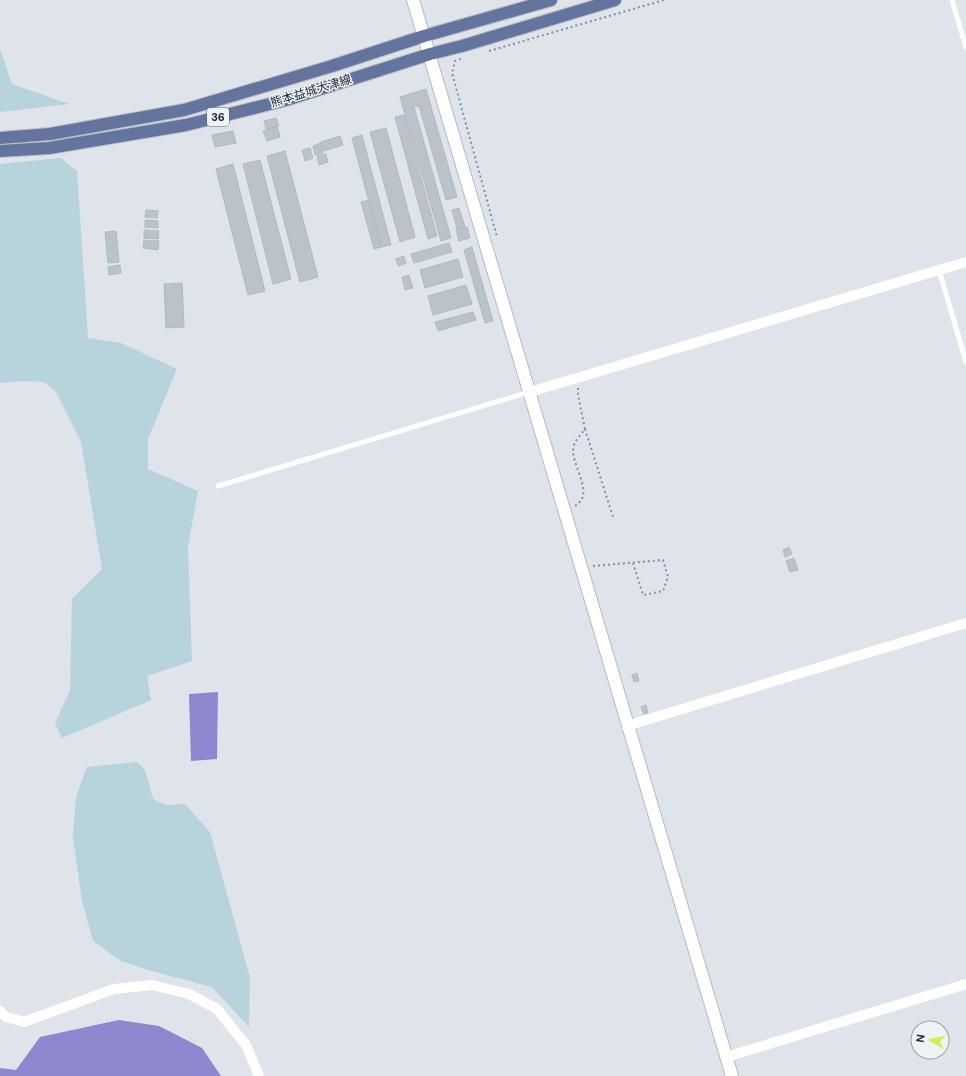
<svg xmlns="http://www.w3.org/2000/svg" width="966" height="1076" viewBox="0 0 966 1076" font-family="'DM Sans','Noto Sans JP',sans-serif">
<rect width="100%" height="100%" fill="#dee4e9"/>
<g fill="#b7d3db">
<polygon points="0,49 12,84 69,104 0,112"/>
<polygon points="61,158 77,171 88,338 121,343 177,369 148,439 148,469 198,491 188,547 192,661 147,676 151,700 62,738 55,723 70,691 72,599 102,569 81,442 56,392 44,382 21,381 0,383 0,164"/>
<polygon points="137,762 145,770 153,799 166,805 185,804 210,832 250,978 249,1027 212,987 151,971 121,961 93,941 82,901 73,837 76,797 87,767"/>
</g>
<g fill="#8e86ce">
<polygon points="218,692 217,759 191,761 189,694"/>
<polygon points="119,1020 159,1026 202,1048 221,1076 0,1076 0,1068 16,1070 40,1037"/>
</g>
<g fill="#bac2ca" stroke="#b1b9c3">
<polygon points="426,89 457,197 446,200 419,106 414,107 451,238 441,241 400,97"/>
<polygon points="404,115 437,236 428,239 395,117"/>
<polygon points="276,118 279,126 266,129 264,121"/>
<polygon points="277,126 280,137 267,141 263,131"/>
<polygon points="386,128 415,237 400,242 370,132"/>
<polygon points="233,131 236,143 215,147 212,135"/>
<polygon points="362,135 391,245 381,247 352,138"/>
<polygon points="340,136 343,145 324,151 321,142"/>
<polygon points="321,143 323,153 315,155 313,146"/>
<polygon points="310,148 313,158 305,161 302,150"/>
<polygon points="285,151 318,277 300,282 267,156"/>
<polygon points="326,154 328,162 319,165 317,156"/>
<polygon points="260,160 291,279 273,284 243,164"/>
<polygon points="233,164 265,291 248,295 216,169"/>
<polygon points="369,200 381,247 374,249 361,202"/>
<polygon points="459,208 465,227 457,229 452,210"/>
<polygon points="146,210 158,211 157,218 145,217"/>
<polygon points="145,220 158,221 158,228 145,227"/>
<polygon points="467,227 470,238 459,241 456,230"/>
<polygon points="144,230 159,231 158,239 144,238"/>
<polygon points="116,231 119,262 108,263 105,232"/>
<polygon points="144,240 159,241 158,250 143,248"/>
<polygon points="449,243 452,252 414,263 411,254"/>
<polygon points="472,247 493,321 485,323 464,250"/>
<polygon points="404,256 406,263 398,266 396,259"/>
<polygon points="458,259 463,277 425,288 420,270"/>
<polygon points="120,265 121,273 109,275 108,267"/>
<polygon points="409,275 413,288 405,290 402,277"/>
<polygon points="182,283 184,327 166,328 164,284"/>
<polygon points="466,285 472,304 433,315 428,296"/>
<polygon points="473,312 476,320 438,331 435,322"/>
<polygon points="789,547 792,554 785,557 783,550"/>
<polygon points="794,558 798,570 790,572 786,561"/>
<polygon points="637,673 639,681 634,682 632,675"/>
<polygon points="646,705 648,713 644,714 641,707"/>
</g>
<g fill="none" stroke-linecap="round" stroke-linejoin="round">
<defs>
<polyline id="secondary" points="413,0 732,1076"/>
<g id="primary">
<polyline points="0,138 50,134 184,110 332,66 424,36 551,0"/>
<polyline points="0,151 49,148 186,125 286,100 430,54 462,46 615,0"/>
</g>
</defs>
<use href="#secondary" stroke="#b2bbc9" stroke-width="14"/>
<use href="#primary" stroke="#bcbec3" stroke-width="14"/>
<g stroke="#7f8fac" stroke-width="2" stroke-dasharray="2 3" stroke-linecap="butt">
<polyline points="489,51 664,0"/>
<polyline points="461,59 455,61 452,73 497,237"/>
<polyline points="585,429 613,517"/>
<path d="M575 506C597 493 568 463 574 445 576 439 582 434 585 429L578 395V388"/>
<polyline points="593,566 663,560 668,577 663,591 643,595 633,563"/>
</g>
<g stroke="#fff" stroke-width="5">
<polyline points="952,0 966,47"/>
<polyline points="939,270 966,362"/>
<polyline points="218,486 529,392"/>
</g>
<g stroke="#fff" stroke-width="10">
<polyline points="530,392 966,262"/>
<polyline points="627,727 636,723 966,623"/>
<polyline points="0,1011 6,1017 24,1022 114,989 152,985 189,994 217,1009 246,1045 259,1076"/>
<polyline points="726,1057 966,984"/>
</g>
<use href="#secondary" stroke="#fff" stroke-width="12"/>
<use href="#primary" stroke="#63759e" stroke-width="12"/>
</g>
<g text-anchor="middle" dominant-baseline="central" stroke-width="3" stroke-linejoin="round" paint-order="stroke">
<rect fill="#eef3f6" stroke="#5e6571" stroke-width="1" x="207" y="108" width="22" height="18" rx="3"/>
<g font-size="11" font-weight="bold" fill="#202838">
<text x="218" y="117">36</text>
</g>
<g font-size="12" fill="#202838" stroke="#eef3f6">
<text transform="translate(311 91) rotate(-17)">熊本益城大津線</text>
</g>
</g>
<g transform="translate(930 1040) rotate(279)"><circle r="19" fill="#eef3f6" stroke="#9ca2aa"/>
<path d="M0-3L7 15L0 10L-7 15Z" fill="#d1ef56"/>
<text y="-6" font-size="11" font-weight="bold" text-anchor="middle" fill="#202838">N</text>
</g>
</svg>
